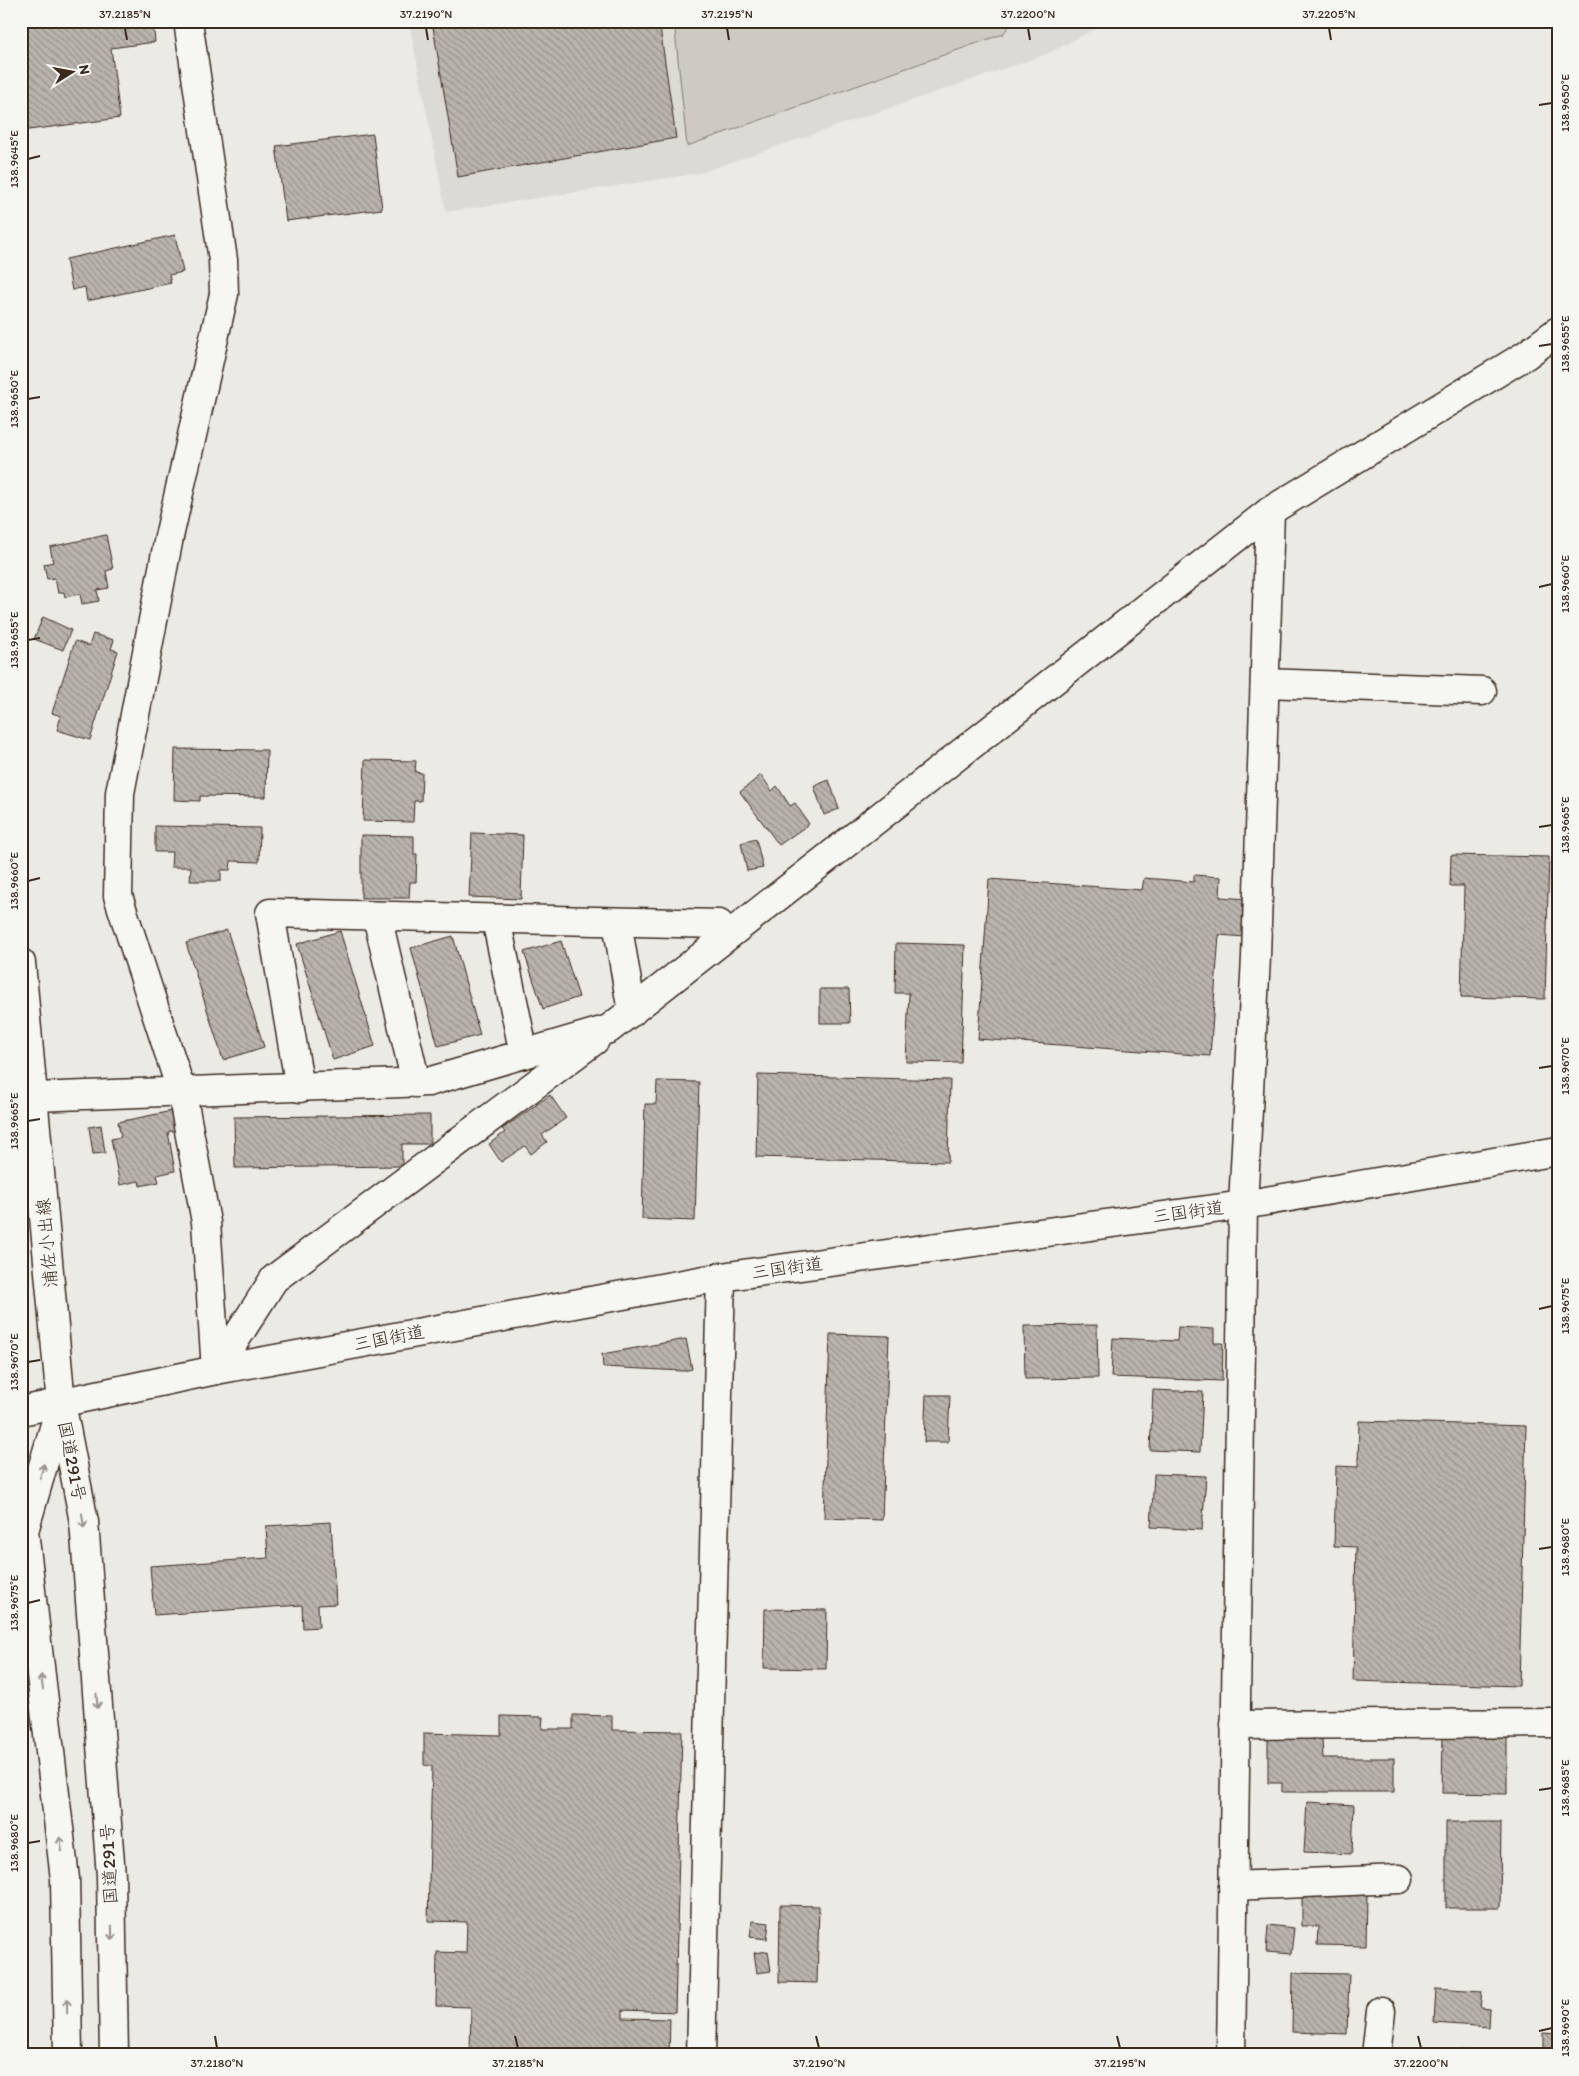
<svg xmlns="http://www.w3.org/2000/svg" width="1579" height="2076" viewBox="0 0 1579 2076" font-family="Itim,'Klee One',sans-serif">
<defs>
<pattern id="building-back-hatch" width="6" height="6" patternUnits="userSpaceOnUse" patternTransform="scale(1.25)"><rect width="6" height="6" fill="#bab4ae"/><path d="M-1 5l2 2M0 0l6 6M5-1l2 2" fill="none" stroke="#98938d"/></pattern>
</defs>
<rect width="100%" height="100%" fill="#ebeae5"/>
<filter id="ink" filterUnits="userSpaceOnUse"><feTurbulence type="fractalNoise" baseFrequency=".02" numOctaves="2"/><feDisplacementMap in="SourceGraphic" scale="10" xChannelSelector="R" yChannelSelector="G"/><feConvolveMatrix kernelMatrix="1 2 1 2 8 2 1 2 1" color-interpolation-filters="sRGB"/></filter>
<g filter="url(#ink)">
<polygon fill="#dcdad4" points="409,21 1110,21 1047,54 700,173 446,212"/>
<polygon fill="#cdcac4" stroke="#847a71" points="674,21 1013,21 1003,34 687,146"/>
<g fill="url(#building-back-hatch)" stroke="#3b2a1e">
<polygon points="21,21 153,21 155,42 111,48 120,118 21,131"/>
<polygon points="432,21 659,21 676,138 458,177"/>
<polygon points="373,134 382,209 286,221 276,146"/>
<polygon points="175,235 183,272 169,275 171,283 87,301 85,287 72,290 66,259"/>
<polygon points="106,535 113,569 106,571 109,588 97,590 99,601 82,604 80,594 65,597 64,592 58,593 55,578 47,579 44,564 53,562 50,547"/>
<polygon points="43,617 71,630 63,650 34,639"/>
<polygon points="93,634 114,640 111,649 118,651 90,740 57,730 61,716 52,713 75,641 89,646"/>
<polygon points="175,749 267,750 266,797 200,796 200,801 174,800"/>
<polygon points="365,760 416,761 415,772 422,773 421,801 414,801 413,822 363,821"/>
<polygon points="761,775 772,791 777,786 790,806 795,803 809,824 779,845 740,792"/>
<polygon points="829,780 839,809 824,815 814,786"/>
<polygon points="155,826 260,828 259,862 231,861 230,870 221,870 221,881 190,881 191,867 171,867 172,852 155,852"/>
<polygon points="472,833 523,835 521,899 469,897"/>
<polygon points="361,835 414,836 414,854 417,854 416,882 410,882 409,898 361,898"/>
<polygon points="756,839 763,868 747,871 741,843"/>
<polygon points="1451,855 1549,857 1545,999 1461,997 1464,886 1450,886"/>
<polygon points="1194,875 1221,877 1220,897 1248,899 1245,937 1219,935 1210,1056 978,1039 989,879 1142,890 1144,878 1194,882"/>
<polygon points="227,930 264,1047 223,1060 186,943"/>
<polygon points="340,931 375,1046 333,1060 297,944"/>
<polygon points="453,936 480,1035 438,1046 411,948"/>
<polygon points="561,941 579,997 543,1009 524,952"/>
<polygon points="896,943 965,945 961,1063 906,1062 909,993 895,993"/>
<polygon points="820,989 849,989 850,1023 820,1023"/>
<polygon points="758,1075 950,1080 948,1162 756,1157"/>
<polygon points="657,1081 699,1082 695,1221 642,1219 645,1104 656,1104"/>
<polygon points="550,1095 566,1118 542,1135 547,1142 531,1154 525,1146 501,1162 489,1144 505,1132 502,1129"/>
<polygon points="172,1111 176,1130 168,1132 175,1171 157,1175 159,1182 140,1186 139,1181 120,1185 111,1139 121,1137 118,1122"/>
<polygon points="430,1115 430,1144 402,1144 402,1166 235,1168 234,1117"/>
<polygon points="101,1125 105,1153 93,1154 89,1127"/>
<polygon points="1097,1325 1098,1378 1025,1379 1024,1326"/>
<polygon points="1178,1327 1214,1329 1214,1343 1223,1343 1222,1381 1111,1377 1113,1338 1177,1341"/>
<polygon points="830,1334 889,1336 882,1520 824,1518"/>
<polygon points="686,1339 692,1369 683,1371 603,1367 602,1354"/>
<polygon points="1153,1390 1203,1392 1200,1452 1150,1450"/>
<polygon points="926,1395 950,1395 948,1442 924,1442"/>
<polygon points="1359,1421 1526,1426 1519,1686 1353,1681 1356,1547 1334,1546 1336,1466 1358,1467"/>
<polygon points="1154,1474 1206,1476 1202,1530 1151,1527"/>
<polygon points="331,1522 336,1604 318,1605 319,1627 303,1628 302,1605 154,1615 150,1566 268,1558 266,1526"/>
<polygon points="765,1609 827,1610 826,1669 764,1668"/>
<polygon points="573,1715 612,1716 612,1730 682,1731 675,2012 623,2010 623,2018 670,2019 669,2055 470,2055 471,2007 436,2006 437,1952 466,1953 467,1922 428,1921 432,1766 424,1765 424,1733 501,1735 501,1716 543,1717 542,1729 573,1729"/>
<polygon points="1443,1735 1507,1736 1507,1794 1442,1793"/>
<polygon points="1268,1739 1322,1739 1323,1758 1394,1758 1394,1792 1282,1792 1282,1783 1268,1783"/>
<polygon points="1307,1802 1354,1805 1352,1854 1304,1852"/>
<polygon points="1446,1822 1501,1822 1500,1908 1446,1908"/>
<polygon points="1302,1893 1367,1894 1366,1946 1317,1945 1318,1926 1302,1926"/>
<polygon points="780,1905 819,1906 817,1983 779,1982"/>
<polygon points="752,1921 769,1923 767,1939 750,1937"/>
<polygon points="1268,1925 1294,1928 1291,1954 1266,1952"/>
<polygon points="768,1951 771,1971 757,1973 754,1953"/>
<polygon points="1293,1973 1349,1974 1347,2034 1292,2032"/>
<polygon points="1436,1988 1482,1991 1480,2008 1490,2009 1489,2027 1434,2023"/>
<polygon points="1543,2033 1558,2034 1558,2055 1543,2055"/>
<polygon points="1424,2049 1487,2051 1486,2055 1423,2055"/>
</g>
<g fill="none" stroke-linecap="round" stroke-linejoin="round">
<defs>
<g id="street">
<polyline points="188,21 223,260 224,294 169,537 120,793 118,896 182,1093 206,1222 216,1370"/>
<polyline points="1265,683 1482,691"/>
<polyline points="377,916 416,1083"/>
<polyline points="496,919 524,1054"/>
<polyline points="617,922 632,1012"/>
<polyline points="300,1088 270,913 719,924"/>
<polyline points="21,1091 34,1097 428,1082 609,1029 1270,511 1526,355 1558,331"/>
<polyline points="216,1370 274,1279 595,1040"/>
<polyline points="1235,1725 1558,1723"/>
<polyline points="1233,1886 1399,1879"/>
<polyline points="701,2055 721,1277"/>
<polyline points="1231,2055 1243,1205 1256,957 1270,511"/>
<polyline points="1376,2055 1381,2011"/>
</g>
<polyline id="secondary" points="21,963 61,1404"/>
<g id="highway">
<polyline points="61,1404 24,1531 65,1879 68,2055"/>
<polyline points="62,1408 84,1522 111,1876 114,2055"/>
<polyline points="21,1411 216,1370 721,1277 1243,1205 1558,1151"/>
</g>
</defs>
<use href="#street" stroke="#3b2a1e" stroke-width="31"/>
<use href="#secondary" stroke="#3b2a1e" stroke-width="31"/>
<use href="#highway" stroke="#3b2a1e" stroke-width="31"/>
<use href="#street" stroke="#f6f6f2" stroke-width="28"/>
<use href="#secondary" stroke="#f6f6f2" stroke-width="28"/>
<use href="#highway" stroke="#f6f6f2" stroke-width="28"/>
</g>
<defs><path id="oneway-shaft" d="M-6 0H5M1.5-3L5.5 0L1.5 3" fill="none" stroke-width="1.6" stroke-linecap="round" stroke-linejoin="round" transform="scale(1.25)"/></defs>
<g stroke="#989088">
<use href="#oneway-shaft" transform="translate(42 1471) rotate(-74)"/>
<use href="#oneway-shaft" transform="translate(83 1521) rotate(82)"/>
<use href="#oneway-shaft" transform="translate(42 1682) rotate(-97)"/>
<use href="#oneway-shaft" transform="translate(97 1701) rotate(86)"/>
<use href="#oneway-shaft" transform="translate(61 1844) rotate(-97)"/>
<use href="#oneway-shaft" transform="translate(112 1933) rotate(89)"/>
<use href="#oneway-shaft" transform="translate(67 2006) rotate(-91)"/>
</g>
</g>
<path fill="none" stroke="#3b2a1e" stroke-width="2" d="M125 28 127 40M426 28 428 40M727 28 729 40M1028 28 1030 40M1329 28 1331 40M1539 105 1552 103M28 159 40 156M1539 346 1552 344M28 399 40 397M1539 587 1552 584M28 640 40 638M1539 827 1552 825M28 881 40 878M1539 1068 1552 1066M28 1121 40 1119M1539 1309 1552 1306M28 1362 40 1360M1539 1549 1552 1547M28 1603 40 1600M1539 1790 1552 1788M28 1843 40 1841M1539 2031 1552 2028M215 2036 217 2048M515 2036 518 2048M816 2036 819 2048M1117 2036 1120 2048M1418 2036 1421 2048"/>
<g text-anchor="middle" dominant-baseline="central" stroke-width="4" stroke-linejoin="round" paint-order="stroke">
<g font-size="18" fill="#3b2a1e" stroke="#f6f6f2">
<text transform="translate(1188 1212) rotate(-8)">三国街道</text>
<text transform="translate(47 1243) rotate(-95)">浦佐小出線</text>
<text transform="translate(787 1268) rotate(-8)">三国街道</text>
<text transform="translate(389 1338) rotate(-11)">三国街道</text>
<text transform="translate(72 1461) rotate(79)">国道291号</text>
<text transform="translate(109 1864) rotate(-93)">国道291号</text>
</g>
</g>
<rect width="1579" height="2076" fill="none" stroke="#f6f6f2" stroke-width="55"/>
<g transform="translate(72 72) rotate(79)" stroke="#f6f6f2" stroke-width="4" paint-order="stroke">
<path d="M0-4L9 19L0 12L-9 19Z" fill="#3b2a1e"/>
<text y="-8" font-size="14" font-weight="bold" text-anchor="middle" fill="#3b2a1e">N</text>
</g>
<rect x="28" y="28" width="1524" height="2020" fill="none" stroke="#3b2a1e" stroke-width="2"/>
<g font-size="12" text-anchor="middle" fill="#3b2a1e">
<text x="125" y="18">37.2185°N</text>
<text x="426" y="18">37.2190°N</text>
<text x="727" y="18">37.2195°N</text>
<text x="1028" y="18">37.2200°N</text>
<text x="1329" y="18">37.2205°N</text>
<text transform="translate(1565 103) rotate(-90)" y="4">138.9650°E</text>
<text transform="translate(14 159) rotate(-90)" y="4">138.9645°E</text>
<text transform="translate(1565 344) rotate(-90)" y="4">138.9655°E</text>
<text transform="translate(14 399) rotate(-90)" y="4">138.9650°E</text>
<text transform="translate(1565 584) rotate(-90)" y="4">138.9660°E</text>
<text transform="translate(14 640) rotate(-90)" y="4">138.9655°E</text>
<text transform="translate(1565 825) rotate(-90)" y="4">138.9665°E</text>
<text transform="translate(14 881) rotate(-90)" y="4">138.9660°E</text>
<text transform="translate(1565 1066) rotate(-90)" y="4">138.9670°E</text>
<text transform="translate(14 1121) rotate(-90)" y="4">138.9665°E</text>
<text transform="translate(1565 1306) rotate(-90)" y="4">138.9675°E</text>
<text transform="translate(14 1362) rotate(-90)" y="4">138.9670°E</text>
<text transform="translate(1565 1547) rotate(-90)" y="4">138.9680°E</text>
<text transform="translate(14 1603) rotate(-90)" y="4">138.9675°E</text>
<text transform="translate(1565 1788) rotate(-90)" y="4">138.9685°E</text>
<text transform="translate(14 1843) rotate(-90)" y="4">138.9680°E</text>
<text transform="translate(1565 2028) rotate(-90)" y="4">138.9690°E</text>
<text x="217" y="2067">37.2180°N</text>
<text x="518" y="2067">37.2185°N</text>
<text x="819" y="2067">37.2190°N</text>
<text x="1120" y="2067">37.2195°N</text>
<text x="1421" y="2067">37.2200°N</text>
</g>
</svg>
